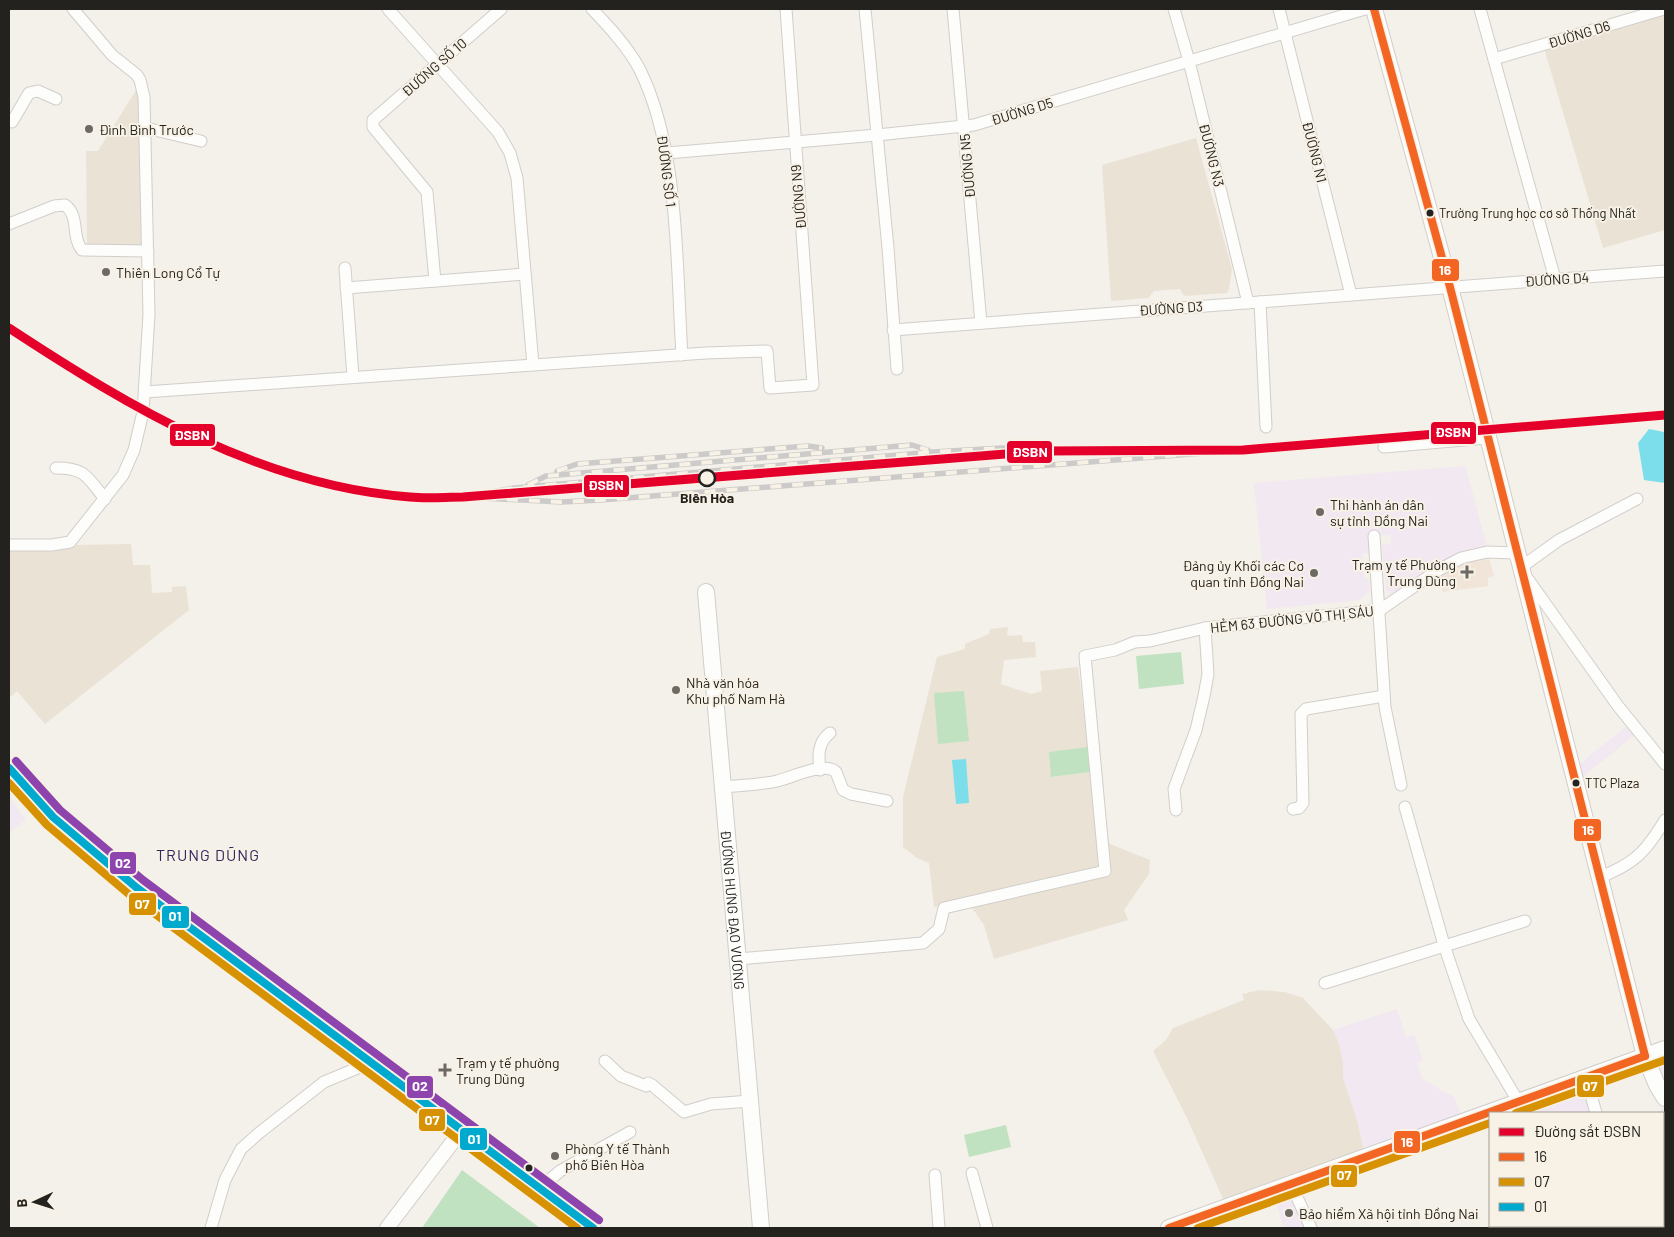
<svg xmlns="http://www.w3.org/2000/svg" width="1674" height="1237" viewBox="0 0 1674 1237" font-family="Barlow,sans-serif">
<rect width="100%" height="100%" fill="#f4f0ea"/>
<g fill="#f1e8f1">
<polygon points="1465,466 1487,546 1473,550 1393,596 1386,589 1382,545 1392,544 1390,535 1368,536 1369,553 1362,554 1364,579 1369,579 1370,591 1360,600 1267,609 1254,483"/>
<polygon points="1628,725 1636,734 1580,779 1576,767"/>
<polygon points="9,797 26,819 9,834"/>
<polygon points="1397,1009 1406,1037 1414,1035 1423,1061 1417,1063 1422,1079 1454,1097 1461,1115 1364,1151 1357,1120 1343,1078 1343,1063 1339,1044 1333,1030"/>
<polygon points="1665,1056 1665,1086 1653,1060"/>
<polygon points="1584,1084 1592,1113 1504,1113"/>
<polygon points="1664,1108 1665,1109 1665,1165 1663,1162 1663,1113 1657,1113"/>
<polygon points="1290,1192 1306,1228 1284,1228 1275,1199"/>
</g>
<g fill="#ebe2d6">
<polygon points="1665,13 1665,230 1603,248 1544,48"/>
<polygon points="138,87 143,247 87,246 86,151 98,151"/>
<polygon points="1196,138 1232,269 1229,289 1227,293 1184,296 1180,289 1154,291 1148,298 1111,301 1102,165"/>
<polygon points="131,544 133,565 150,565 152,593 172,592 172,587 186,586 189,610 45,724 17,691 9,698 9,549 73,545"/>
<polygon points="1008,627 1007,636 1022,635 1023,642 1035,642 1036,657 1004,660 1001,684 1031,694 1042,691 1040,671 1078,667 1088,747 1052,777 1091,772 1102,869 934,907 929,863 917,858 903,847 903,797 937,657 965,649 965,644 989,634 990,629"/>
<polygon points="1105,842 1150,860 1149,874 1124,910 1128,920 994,959 984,925 970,905 1106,873"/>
<polygon points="1259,990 1285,992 1303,998 1333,1030 1339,1044 1343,1063 1343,1078 1357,1120 1364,1151 1224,1201 1187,1118 1153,1051 1166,1040 1173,1028 1244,1000 1242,994"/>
</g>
<polygon fill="#f1e5d9" points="1489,558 1494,576 1488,578 1488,586 1443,592 1436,576 1448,567 1478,559"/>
<g fill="#c1e2c1">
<polygon points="1181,652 1184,684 1139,689 1136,656"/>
<polygon points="964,691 969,741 938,744 934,693"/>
<polygon points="1088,747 1091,772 1051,777 1049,752"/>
<polygon points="1006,1125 1011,1147 969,1157 964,1135"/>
<polygon points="462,1170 540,1228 422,1228"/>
</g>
<g fill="#7cdeeb">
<polygon points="1649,429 1664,432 1665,483 1644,480 1638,443"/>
<polygon points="966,759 969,803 956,804 952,760"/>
</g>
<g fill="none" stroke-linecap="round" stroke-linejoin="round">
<defs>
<g id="minor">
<polyline points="388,9 498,132 510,153 517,178 533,365"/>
<path d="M592 9C609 27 627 46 639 68 680 149 676 265 682 355"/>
<polyline points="865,9 888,248 897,369"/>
<polyline points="953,9 981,323"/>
<polyline points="1174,9 1189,61 1248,303"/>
<polyline points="1279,9 1351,295"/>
<polyline points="1480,9 1555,279"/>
<polyline points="1494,59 1664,9"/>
<polyline points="12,122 29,93 38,91 56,99"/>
<polyline points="146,128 201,141"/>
<polyline points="667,153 877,135 974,125 1365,9"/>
<path d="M9 224 54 206 65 205C80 216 71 237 82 250L148 251"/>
<polyline points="345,268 353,377"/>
<polyline points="435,281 427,192 373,127 373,120 501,9"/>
<polyline points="346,288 525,274"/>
<polyline points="1260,302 1266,427"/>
<polyline points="893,330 1665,271"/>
<polyline points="145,392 706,353 767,351 770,388 813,385 786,9"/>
<polyline points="1384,447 1487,438"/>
<path d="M56 468C86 468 87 477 105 499"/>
<polyline points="1637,499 1559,540 1520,568 1618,706 1665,764"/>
<polyline points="1374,536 1385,707 1401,785"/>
<polyline points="9,545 52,545 70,542 123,475 134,450 143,412 149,314 144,97 140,80 137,75 112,55 73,9"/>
<path d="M820 770C818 755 818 742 830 733"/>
<path d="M723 787C741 785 760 785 777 781 791 778 824 761 836 772L843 790 851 794 887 801"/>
<polyline points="1405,807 1444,945 1469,1019 1518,1101"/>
<polyline points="1293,809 1299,808 1303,803 1301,714 1306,709 1384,696"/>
<polyline points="1176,810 1174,789 1196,730 1204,696 1208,674 1205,628"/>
<path d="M1598 878C1634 864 1645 853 1665 820"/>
<polyline points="738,959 923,943 939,929 944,908 1105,871 1085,656 1115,650 1135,642 1150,641 1205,628 1380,610 1435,572 1461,558 1487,552 1516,553"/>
<polyline points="1325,983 1525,921"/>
<polyline points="605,1061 621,1076 646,1086 648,1083 652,1085 684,1112 711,1104 750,1101"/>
<polyline points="1586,1077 1596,1113"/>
<polyline points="972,1173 987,1228"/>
<polyline points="935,1175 939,1228"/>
<polyline points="1663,1179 1665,1176"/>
<polyline points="1291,1184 1311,1228"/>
<polyline points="539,1189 560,1171 630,1132"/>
<polyline points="1533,1226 1534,1228"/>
<polyline points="211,1228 225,1180 241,1149 259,1133 324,1082 372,1062"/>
<polyline points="1582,1228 1583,1226"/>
</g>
<polyline id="tertiary" points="387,1228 461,1131"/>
<g id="secondary">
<polyline points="1374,9 1450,287 1645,1056 1657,1085 1665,1098"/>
<path id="s1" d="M706 592 761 1228"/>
<polyline points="9,768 53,817 137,888 593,1228"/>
<polyline points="1169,1228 1665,1049"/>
</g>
</defs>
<use href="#minor" stroke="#d1ceca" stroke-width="13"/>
<use href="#tertiary" stroke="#d1ceca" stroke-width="16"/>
<use href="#secondary" stroke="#d1ceca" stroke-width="18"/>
<use href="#minor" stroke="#fdfdfc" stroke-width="11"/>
<use href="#tertiary" stroke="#fdfdfc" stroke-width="14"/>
<use href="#secondary" stroke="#fdfdfc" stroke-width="16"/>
<defs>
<g id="rail">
<polyline points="557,471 577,464 808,446 822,448"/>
<polyline points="528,485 546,476 912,445 928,450"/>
<polyline points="480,494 514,488 933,452 1002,448 1043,451"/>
<polyline points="463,497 561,502 601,500 1243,450"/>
</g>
</defs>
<use href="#rail" stroke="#cdcbca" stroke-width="5.5"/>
<use href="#rail" stroke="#f8f1e6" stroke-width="4" stroke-dasharray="11" stroke-linecap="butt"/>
<defs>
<g id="bus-1">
<polyline points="1374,9 1450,287 1645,1056"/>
<polyline points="1169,1228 1645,1056"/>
</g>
<g id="bus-2">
<polyline points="9,783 47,825 131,896 577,1228"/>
<polyline points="1516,1113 1665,1060"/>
<polyline points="1198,1228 1490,1123"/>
</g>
<polyline id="bus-3" points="9,768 53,817 137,888 593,1228"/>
<polyline id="bus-4" points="16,761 60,810 143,880 599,1220"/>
</defs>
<use href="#bus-1" stroke="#f8f1e6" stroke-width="11"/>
<use href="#bus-2" stroke="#f8f1e6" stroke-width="11"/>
<use href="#bus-3" stroke="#f8f1e6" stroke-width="11"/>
<use href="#bus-4" stroke="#f8f1e6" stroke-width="11"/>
<use href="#bus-1" stroke="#f26522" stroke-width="8"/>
<use href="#bus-2" stroke="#d79204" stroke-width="8"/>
<use href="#bus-3" stroke="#00a9ce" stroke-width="8"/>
<use href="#bus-4" stroke="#8e44ad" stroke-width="8"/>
<defs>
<path id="rail-1" d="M9 328C131 408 261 486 410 497 428 499 445 497 463 497L1043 451 1243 450 1665 415"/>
</defs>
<use href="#rail-1" stroke="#f8f1e6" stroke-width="12"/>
<use href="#rail-1" stroke="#e4002b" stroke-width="9"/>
</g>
<g fill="#6d6a65" stroke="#f8f1e6" stroke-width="2">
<circle cx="89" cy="129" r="5"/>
<circle cx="106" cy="272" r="5"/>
<circle cx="1320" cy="512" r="5"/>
<path d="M1464.5 564.5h5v5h5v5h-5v5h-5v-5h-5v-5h5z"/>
<circle cx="1314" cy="573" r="5"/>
<circle cx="676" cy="690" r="5"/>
<path d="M442.5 1062.5h5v5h5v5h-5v5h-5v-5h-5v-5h5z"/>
<circle cx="555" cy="1156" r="5"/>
<circle cx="1289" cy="1213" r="5"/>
</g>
<g fill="#24221e" stroke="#f8f1e6" stroke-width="2">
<circle cx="1430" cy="213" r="4.5"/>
<circle cx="1576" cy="783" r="4.5"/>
<circle cx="529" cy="1168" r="4.5"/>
</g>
<circle fill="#f8f1e6" stroke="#24221e" stroke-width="2.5" cx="707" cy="478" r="8"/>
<g text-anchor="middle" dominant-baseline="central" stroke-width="4" stroke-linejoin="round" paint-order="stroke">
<g font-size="13" fill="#24221e" stroke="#f8f1e6" text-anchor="start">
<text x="1439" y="213">Trường Trung học cơ sở Thống Nhất</text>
<text x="1585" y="783">TTC Plaza</text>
</g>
<g font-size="14" fill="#24221e" stroke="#f8f1e6">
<text transform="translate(1579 34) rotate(-17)">ĐƯỜNG D6</text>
<text transform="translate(434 67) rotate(-41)">ĐƯỜNG SỐ 10</text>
<text transform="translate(1022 111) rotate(-17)">ĐƯỜNG D5</text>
<text transform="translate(1315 152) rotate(76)">ĐƯỜNG N1</text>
<text transform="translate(1212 155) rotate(76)">ĐƯỜNG N3</text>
<text transform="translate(967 166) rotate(-95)">ĐƯỜNG N5</text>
<text transform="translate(667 171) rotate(83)">ĐƯỜNG SỐ 1</text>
<text transform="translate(798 197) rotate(-95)">ĐƯỜNG N9</text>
<text transform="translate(1557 279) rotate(-4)">ĐƯỜNG D4</text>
<text transform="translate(1171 308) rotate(-4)">ĐƯỜNG D3</text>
<text transform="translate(1292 619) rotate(-6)">HẺM 63 ĐƯỜNG VÕ THỊ SÁU</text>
<text stroke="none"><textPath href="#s1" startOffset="319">ĐƯỜNG HƯNG ĐẠO VƯƠNG</textPath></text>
</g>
<g font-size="14" fill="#24221e" stroke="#f8f1e6" text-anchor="start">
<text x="99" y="129">Đình Bình Trước</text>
<text x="116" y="272">Thiên Long Cổ Tự</text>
<text x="1330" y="504">Thi hành án dân<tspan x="1330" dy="16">sự tỉnh Đồng Nai</tspan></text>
<text x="1456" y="564" text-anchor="end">Trạm y tế Phường<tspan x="1456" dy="16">Trung Dũng</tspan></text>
<text x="1304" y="565" text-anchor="end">Đảng ủy Khối các Cơ<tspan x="1304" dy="16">quan tỉnh Đồng Nai</tspan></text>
<text x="686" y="682">Nhà văn hóa<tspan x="686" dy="16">Khu phố Nam Hà</tspan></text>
<text x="456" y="1062">Trạm y tế phường<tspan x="456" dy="16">Trung Dũng</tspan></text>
<text x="565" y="1148">Phòng Y tế Thành<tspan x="565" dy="16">phố Biên Hòa</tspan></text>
<text x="1299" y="1213">Bảo hiểm Xã hội tỉnh Đồng Nai</text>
</g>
<g font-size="14" font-weight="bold" fill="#24221e" stroke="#f8f1e6">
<text x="707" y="497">Biên Hòa</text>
</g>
<g font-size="16" letter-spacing="1" fill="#2d2661" stroke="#f8f1e6">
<text x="208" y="854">TRUNG DŨNG</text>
</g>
</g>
<g stroke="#f8f1e6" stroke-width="2">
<rect x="1431" y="258" width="29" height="24" rx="5" fill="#f26522"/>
<rect x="1430" y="421" width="47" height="24" rx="5" fill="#e4002b"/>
<rect x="169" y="423" width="47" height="24" rx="5" fill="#e4002b"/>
<rect x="1006" y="440" width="47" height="24" rx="5" fill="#e4002b"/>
<rect x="583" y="474" width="47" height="24" rx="5" fill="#e4002b"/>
<rect x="1573" y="818" width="29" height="24" rx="5" fill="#f26522"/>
<rect x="109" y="851" width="28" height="24" rx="5" fill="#8e44ad"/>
<rect x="128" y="892" width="29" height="24" rx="5" fill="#d79204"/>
<rect x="161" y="905" width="29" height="24" rx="5" fill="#00a9ce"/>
<rect x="1576" y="1074" width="29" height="24" rx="5" fill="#d79204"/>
<rect x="406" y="1075" width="28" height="24" rx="5" fill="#8e44ad"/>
<rect x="418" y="1108" width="28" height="24" rx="5" fill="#d79204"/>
<rect x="459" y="1127" width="29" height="24" rx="5" fill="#00a9ce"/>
<rect x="1393" y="1130" width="28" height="24" rx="5" fill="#f26522"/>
<rect x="1330" y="1164" width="28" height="24" rx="5" fill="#d79204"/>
</g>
<g font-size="14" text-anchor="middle" font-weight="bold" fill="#fff">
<text x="1445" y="275">16</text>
<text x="1453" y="437">ĐSBN</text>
<text x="192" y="440">ĐSBN</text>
<text x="1030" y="457">ĐSBN</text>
<text x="606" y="490">ĐSBN</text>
<text x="1588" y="835">16</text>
<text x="123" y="868">02</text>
<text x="142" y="909">07</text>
<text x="175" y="921">01</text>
<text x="1590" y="1091">07</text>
<text x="420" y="1091">02</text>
<text x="432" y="1125">07</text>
<text x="474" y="1144">01</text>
<text x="1407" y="1147">16</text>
<text x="1344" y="1180">07</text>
</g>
<rect width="1674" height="1237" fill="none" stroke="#24221e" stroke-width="20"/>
<rect x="1489" y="1112" width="175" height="115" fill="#f8f1e6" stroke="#a39e96"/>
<rect x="1499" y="1128" width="25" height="8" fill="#e4002b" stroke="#a39e96"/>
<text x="1534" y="1137" font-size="15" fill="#24221e">Đường sắt ĐSBN</text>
<rect x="1499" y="1153" width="25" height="8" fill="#f26522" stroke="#a39e96"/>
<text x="1534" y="1162" font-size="15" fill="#24221e">16</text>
<rect x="1499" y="1178" width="25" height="8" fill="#d79204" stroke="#a39e96"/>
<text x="1534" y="1187" font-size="15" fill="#24221e">07</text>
<rect x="1499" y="1203" width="25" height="8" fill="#00a9ce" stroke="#a39e96"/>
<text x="1534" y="1212" font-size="15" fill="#24221e">01</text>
<g transform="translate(35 1202) rotate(266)" stroke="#f8f1e6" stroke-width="4" paint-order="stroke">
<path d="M0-4L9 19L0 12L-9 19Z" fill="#24221e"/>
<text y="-8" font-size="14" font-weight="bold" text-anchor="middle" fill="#24221e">B</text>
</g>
</svg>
